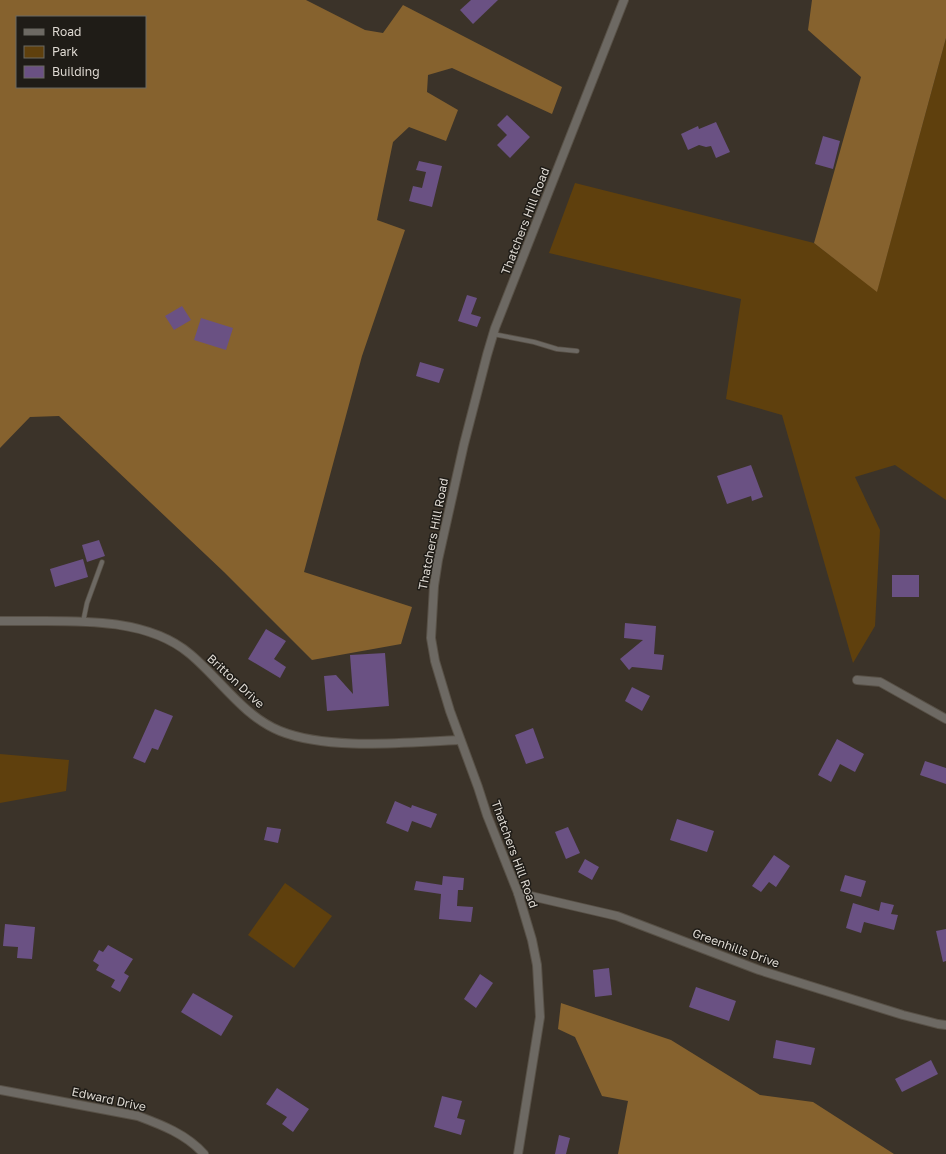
<svg xmlns="http://www.w3.org/2000/svg" width="946" height="1154" viewBox="0 0 946 1154" font-family="'Golos Text',sans-serif">
<rect width="100%" height="100%" fill="#3b3329"/>
<g fill="#5f400d">
<polygon points="946,38 946,500 895,465 855,477 880,530 875,626 853,663 782,415 726,399 741,299 549,253 575,183 814,243 877,291"/>
<polygon points="0,754 69,760 66,791 0,803"/>
<polygon points="285,883 332,916 294,968 248,935"/>
</g>
<g fill="#86622e" fill-rule="evenodd">
<path d="M0 0H306L365 30 383 33 403 5 562 87 552 114 452 68 428 75 427 92 458 110 446 141 409 127 393 142 377 220 405 230 362 356 304 572 412 607 401 644 312 660 224 572 59 416 30 417 0 448ZM17 17H145V87H17Z"/>
<polygon points="812,0 946,0 946,38 877,292 814,243 861,77 808,30"/>
<polygon points="561,1003 671,1040 760,1095 813,1102 894,1154 618,1154 628,1101 602,1096 575,1037 558,1029"/>
</g>
<g fill="#6a5183">
<polygon points="471,0 498,0 473,24 460,10"/>
<polygon points="507,115 530,137 510,158 497,145 507,135 497,125"/>
<polygon points="716,122 730,152 716,158 711,146 706,147 699,145 688,150 681,134 698,126 699,129"/>
<polygon points="823,136 840,141 833,169 815,164"/>
<polygon points="419,161 442,166 432,207 409,201 413,186 422,188 426,172 416,170"/>
<polygon points="467,295 477,298 471,314 481,317 477,327 458,321"/>
<polygon points="182,306 191,320 174,330 165,316"/>
<polygon points="201,318 233,328 226,350 194,340"/>
<polygon points="420,362 444,369 439,383 416,376"/>
<polygon points="751,465 763,497 752,501 751,496 727,504 717,476"/>
<polygon points="99,540 105,556 87,562 82,545"/>
<polygon points="83,559 88,577 55,587 50,569"/>
<rect x="892" y="575" width="27" height="22"/>
<polygon points="625,623 656,626 654,654 664,655 662,670 632,667 629,670 620,659 643,640 624,638"/>
<polygon points="266,629 286,641 274,659 286,667 280,678 248,659"/>
<polygon points="385,653 389,706 327,711 324,676 336,675 353,694 350,655"/>
<polygon points="632,687 650,696 642,711 625,701"/>
<polygon points="155,709 173,716 158,750 152,748 145,763 133,758"/>
<polygon points="533,728 544,758 526,764 515,735"/>
<polygon points="837,739 864,754 855,772 840,764 831,782 818,775"/>
<polygon points="925,761 946,768 946,784 920,775"/>
<polygon points="395,801 411,808 412,805 437,814 431,828 412,821 408,832 386,823"/>
<polygon points="677,819 714,831 707,852 670,840"/>
<polygon points="267,827 281,829 278,843 264,840"/>
<polygon points="568,827 580,853 566,859 555,832"/>
<polygon points="774,855 790,866 776,887 769,882 761,892 752,886"/>
<polygon points="585,859 599,867 592,880 578,872"/>
<polygon points="845,875 866,881 861,897 840,891"/>
<polygon points="443,876 464,878 463,890 458,890 457,906 473,907 471,922 439,919 441,894 414,890 416,881 442,885"/>
<polygon points="881,902 894,905 891,914 898,915 894,930 864,922 861,933 846,928 853,903 879,911"/>
<polygon points="5,924 35,927 32,959 17,958 18,947 3,946"/>
<polygon points="946,929 946,961 943,962 936,931"/>
<polygon points="108,945 133,959 124,973 129,976 120,992 111,987 115,980 96,970 99,965 93,961 99,950 103,952"/>
<polygon points="609,968 612,995 595,997 593,970"/>
<polygon points="480,974 493,983 476,1008 464,999"/>
<polygon points="696,987 736,1001 729,1021 689,1007"/>
<polygon points="193,993 233,1016 221,1036 181,1012"/>
<polygon points="776,1040 815,1048 811,1065 773,1058"/>
<polygon points="931,1060 938,1074 902,1092 895,1079"/>
<polygon points="277,1088 309,1109 293,1132 282,1124 287,1117 266,1104"/>
<polygon points="442,1096 462,1101 457,1118 465,1120 461,1135 434,1127"/>
<polygon points="559,1135 570,1138 566,1154 555,1154"/>
</g>
<g fill="none" stroke-linecap="round" stroke-linejoin="round">
<defs>
<g id="lane">
<polyline points="493,334 534,342 557,349 577,351"/>
<polyline points="83,622 87,603 102,562"/>
</g>
<g id="street">
<path d="M0 621C60 622 142 613 190 654 220 679 243 716 280 731 330 751 407 742 460 740"/>
<polyline points="857,680 880,682 946,719"/>
<polyline points="518,893 617,916 759,970 903,1015 938,1024 946,1025"/>
<path d="M0 1090 138 1116C162 1125 186 1134 204 1154"/>
<polyline points="518,1154 540,1017 537,965 532,940 518,893 487,815 478,787 450,711 435,661 431,638 434,586 438,560 464,444 487,355 495,328 624,0"/>
</g>
</defs>
<use href="#lane" stroke="#585147" stroke-width="5.5"/>
<use href="#street" stroke="#585147" stroke-width="10"/>
<use href="#lane" stroke="#6d6963" stroke-width="4"/>
<use href="#street" stroke="#6d6963" stroke-width="8"/>
</g>
<g text-anchor="middle" dominant-baseline="central" stroke-width="3" stroke-linejoin="round" paint-order="stroke">
<g font-size="12" fill="#ded9d2" stroke="#1f1c17">
<text transform="translate(525 221) rotate(-69)">Thatchers Hill Road</text>
<text transform="translate(433 534) rotate(-79)">Thatchers Hill Road</text>
<text transform="translate(236 681) rotate(43)">Britton Drive</text>
<text transform="translate(515 854) rotate(70)">Thatchers Hill Road</text>
<text transform="translate(736 948) rotate(20)">Greenhills Drive</text>
<text transform="translate(109 1099) rotate(12)">Edward Drive</text>
</g>
</g>
<rect x="16" y="16" width="130" height="72" fill="#1f1c17" stroke="#6b6862"/>
<rect x="24" y="29" width="20" height="6" fill="#6d6963" stroke="#6b6862"/>
<text x="52" y="36" font-size="12" fill="#ded9d2">Road</text>
<rect x="24" y="46" width="20" height="12" fill="#5f400d" stroke="#6b6862"/>
<text x="52" y="56" font-size="12" fill="#ded9d2">Park</text>
<rect x="24" y="66" width="20" height="12" fill="#6a5183" stroke="#6b6862"/>
<text x="52" y="76" font-size="12" fill="#ded9d2">Building</text>
</svg>
